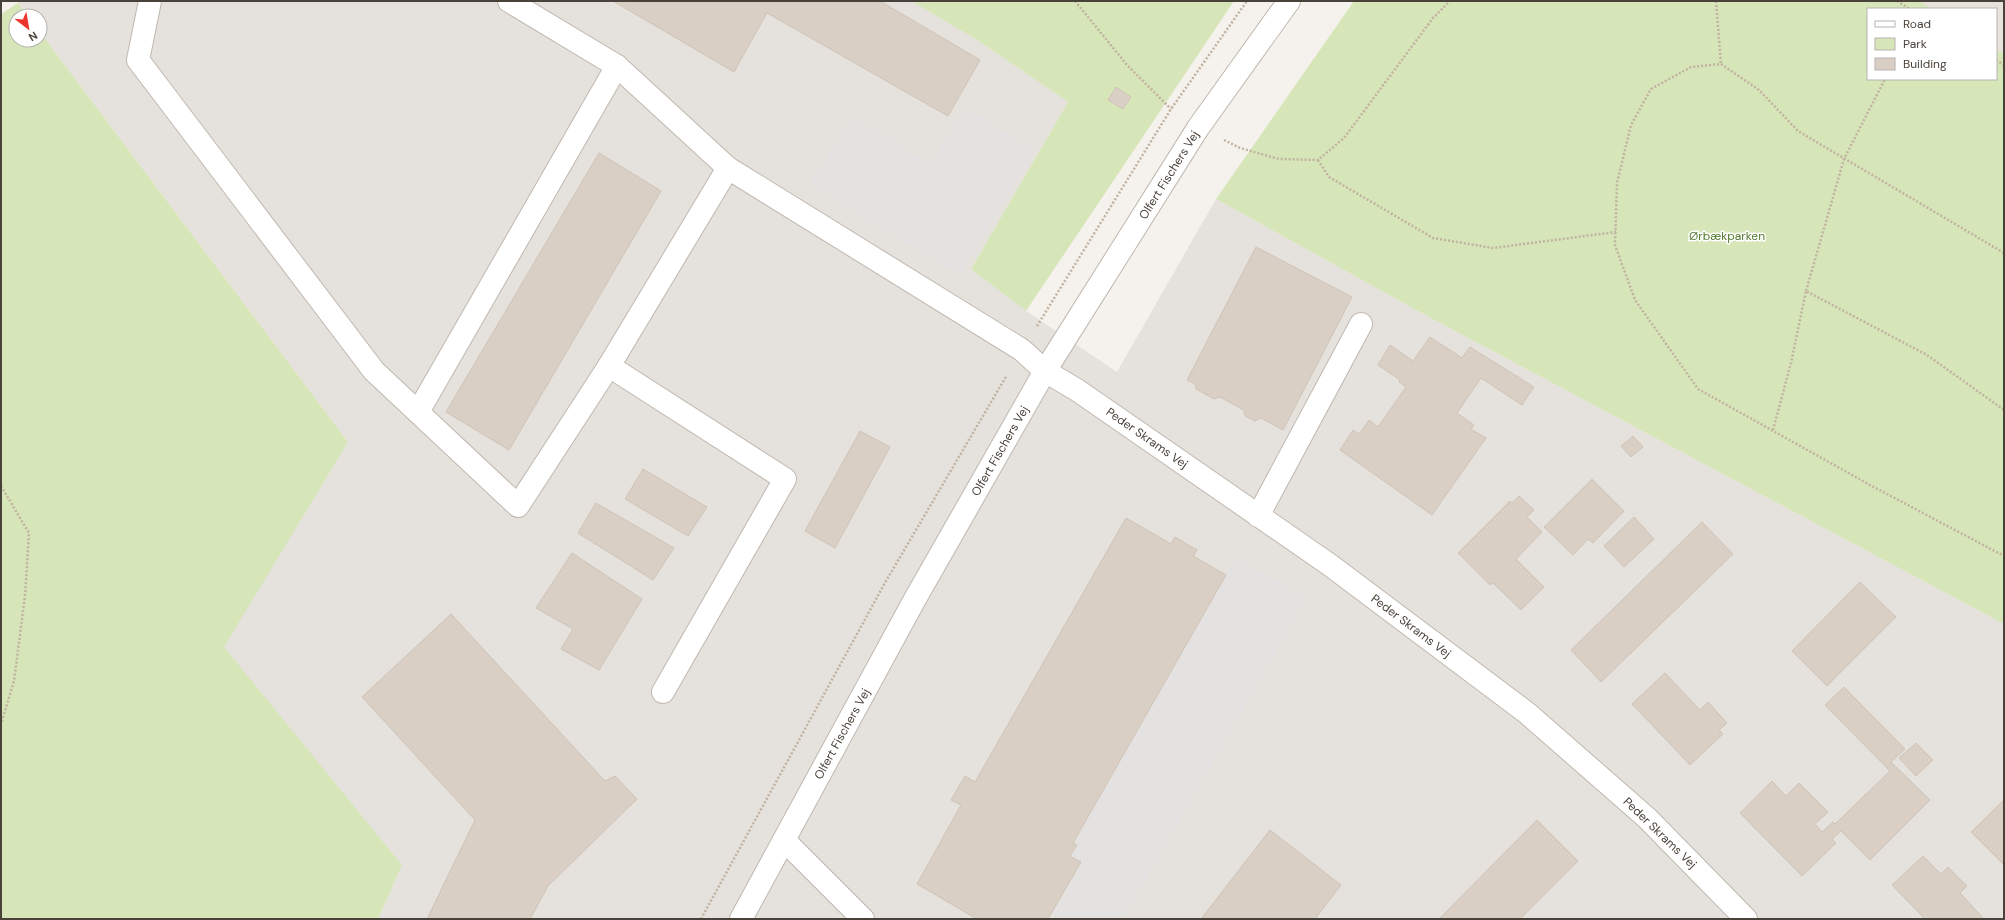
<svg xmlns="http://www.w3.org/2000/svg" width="2005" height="920" viewBox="0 0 2005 920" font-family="'DM Sans',sans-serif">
<rect width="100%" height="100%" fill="#f5f1ec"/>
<polygon fill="#e8e3da" points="1919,1 2004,1 2004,54 1996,49 1996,9 1932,9"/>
<polygon fill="#e5e1dd" points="19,1 911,1 977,40 1068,102 971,269 1026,311 1117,372 1216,199 1427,316 2004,624 2004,919 378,919 402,865 223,647 348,442 40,32 40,16 28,16 18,3"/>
<g fill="#d6e6b8">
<polygon points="911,1 1234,1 1026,311 971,269 1068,102 977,40"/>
<polygon points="1354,1 1919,1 1932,9 1868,9 1868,79 1996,79 1996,49 2004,54 2004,624 1427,316 1216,199"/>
<polygon points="18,3 28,16 16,16 16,40 40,40 40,32 348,442 224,647 402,865 378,919 1,919 1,14"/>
</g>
<g fill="#e4e2e0">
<polygon points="964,107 1035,150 960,275 810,184 852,116 930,164"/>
<polygon points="1235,558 1307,598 1123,919 1048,919 1081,862 1070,856 1077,845 1073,843"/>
</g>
<g fill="#d9cfc5" stroke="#d0c3b5">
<polygon points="613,1 880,1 980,60 948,116 767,13 734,72"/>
<polygon points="1116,87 1131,97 1123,109 1108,100"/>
<polygon points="599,153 661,191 509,450 446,412"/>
<polygon points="1256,247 1352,297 1283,430 1261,418 1255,421 1245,416 1244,410 1220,397 1214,399 1196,389 1195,384 1187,380"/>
<polygon points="1430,337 1462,358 1470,347 1534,387 1522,405 1481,378 1457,413 1474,425 1471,429 1486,438 1432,515 1340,450 1353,430 1359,434 1369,420 1378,427 1406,387 1399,382 1400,380 1378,365 1390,345 1413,361"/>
<polygon points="860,431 890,447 835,548 805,531"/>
<polygon points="1633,436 1643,447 1631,457 1621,446"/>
<polygon points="643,469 707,507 688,536 625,499"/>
<polygon points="1592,479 1624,511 1593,543 1588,539 1573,555 1544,527"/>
<polygon points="1519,496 1534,510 1527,517 1542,532 1516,559 1544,587 1521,610 1493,583 1490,585 1458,553 1510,501 1512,503"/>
<polygon points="596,503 674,548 653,580 578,533"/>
<polygon points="1634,517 1654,539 1624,567 1604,546"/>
<polygon points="1126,518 1171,544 1175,537 1197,550 1193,556 1226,575 1073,843 1077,845 1070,856 1081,862 1048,919 977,919 917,884 961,805 951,800 965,776 975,782"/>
<polygon points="1702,522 1733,554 1601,682 1571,650"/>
<polygon points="572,553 642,599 599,670 561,649 573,629 536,608"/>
<polygon points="1860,582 1896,617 1827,686 1792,651"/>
<polygon points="451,614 605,781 615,776 637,799 548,886 530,919 427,919 475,820 362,697"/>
<polygon points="1665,673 1700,710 1708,702 1727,723 1719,730 1723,734 1690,765 1632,704"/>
<polygon points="1844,687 1905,749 1891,762 1930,800 1870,860 1841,831 1832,839 1836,843 1802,876 1740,813 1772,781 1786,796 1799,783 1828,812 1815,824 1822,832 1833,822 1835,824 1890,771 1825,705"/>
<polygon points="1916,743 1933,760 1916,776 1899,758"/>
<polygon points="2004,800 2004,865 1971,832"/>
<polygon points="1537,820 1578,861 1520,919 1441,919 1440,918"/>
<polygon points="1270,830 1341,885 1315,919 1201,919"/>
<polygon points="1923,856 1941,874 1948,867 1967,886 1960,893 1984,919 1925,919 1892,885"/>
</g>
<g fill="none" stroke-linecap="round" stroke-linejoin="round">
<defs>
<g id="minor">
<polyline points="150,1 138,60 374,371 518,506 609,366"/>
<polyline points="509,1 617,66 728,168 1022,350 1045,371 1077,390 1330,565 1527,713 1647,818 1746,919"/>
<polyline points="418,412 617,66"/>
<polyline points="1258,516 1361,324"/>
<polyline points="663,692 785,479 609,366 728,168"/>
<polyline points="784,840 863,919"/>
<polyline points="741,919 915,599 1045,371 1198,128 1289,1"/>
</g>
</defs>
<use href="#minor" stroke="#c0b8af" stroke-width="24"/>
<g stroke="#c1b2a1" stroke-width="2.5" stroke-dasharray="2 2" stroke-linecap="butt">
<polyline points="1075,1 1127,65 1171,109"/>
<polyline points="1716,1 1721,64"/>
<polyline points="1897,1 1910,9"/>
<polyline points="1996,60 2004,65"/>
<polyline points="1224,140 1240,148 1279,159 1318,160 1344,138 1433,18 1450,1"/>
<polyline points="1318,160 1329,177 1433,238 1493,248 1616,232"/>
<polyline points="2004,253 1798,131 1759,90 1721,64 1691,67 1651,89 1631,125 1617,183 1615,245 1635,300 1698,389 1870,485 2004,556"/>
<polyline points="1806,291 1844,159 1885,79"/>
<polyline points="1037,326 1171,109 1247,1"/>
<polyline points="1773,430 1791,363 1806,291 1927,355 2004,410"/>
<polyline points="1,486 29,533 25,596 14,681 1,724"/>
<polyline points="701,919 886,581 1007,375"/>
</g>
<use href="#minor" stroke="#fff" stroke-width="22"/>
</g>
<g text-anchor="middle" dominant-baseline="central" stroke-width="3" stroke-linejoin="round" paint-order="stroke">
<g font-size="12" fill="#49423a" stroke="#fff">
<text transform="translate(1169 175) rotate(-58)">Olfert Fischers Vej</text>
<text transform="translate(1147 438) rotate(35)">Peder Skrams Vej</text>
<text transform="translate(1000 451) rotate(-60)">Olfert Fischers Vej</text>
<text transform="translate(1411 626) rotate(37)">Peder Skrams Vej</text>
<text transform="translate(842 734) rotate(-61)">Olfert Fischers Vej</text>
<text transform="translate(1660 833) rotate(44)">Peder Skrams Vej</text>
</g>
<g font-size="12" fill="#52782f" stroke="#fff">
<text x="1727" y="236">Ørbækparken</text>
</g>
</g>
<rect width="2005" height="920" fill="none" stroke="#49423a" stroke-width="4"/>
<rect x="1867" y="8" width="130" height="72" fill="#ffffff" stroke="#b6b3b0"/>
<rect x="1875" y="21" width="20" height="6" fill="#ffffff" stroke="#b6b3b0"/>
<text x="1903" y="28" font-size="12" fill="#49423a">Road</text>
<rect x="1875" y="38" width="20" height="12" fill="#d6e6b8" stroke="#b6b3b0"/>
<text x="1903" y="48" font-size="12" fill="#49423a">Park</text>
<rect x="1875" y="58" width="20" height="12" fill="#d9cfc5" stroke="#b6b3b0"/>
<text x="1903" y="68" font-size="12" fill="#49423a">Building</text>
<g transform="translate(28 28) rotate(149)"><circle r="19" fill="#ffffff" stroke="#b6b3b0"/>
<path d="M0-3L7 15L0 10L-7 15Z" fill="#ed352b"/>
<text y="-6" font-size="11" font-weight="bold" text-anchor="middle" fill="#49423a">N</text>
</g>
</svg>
